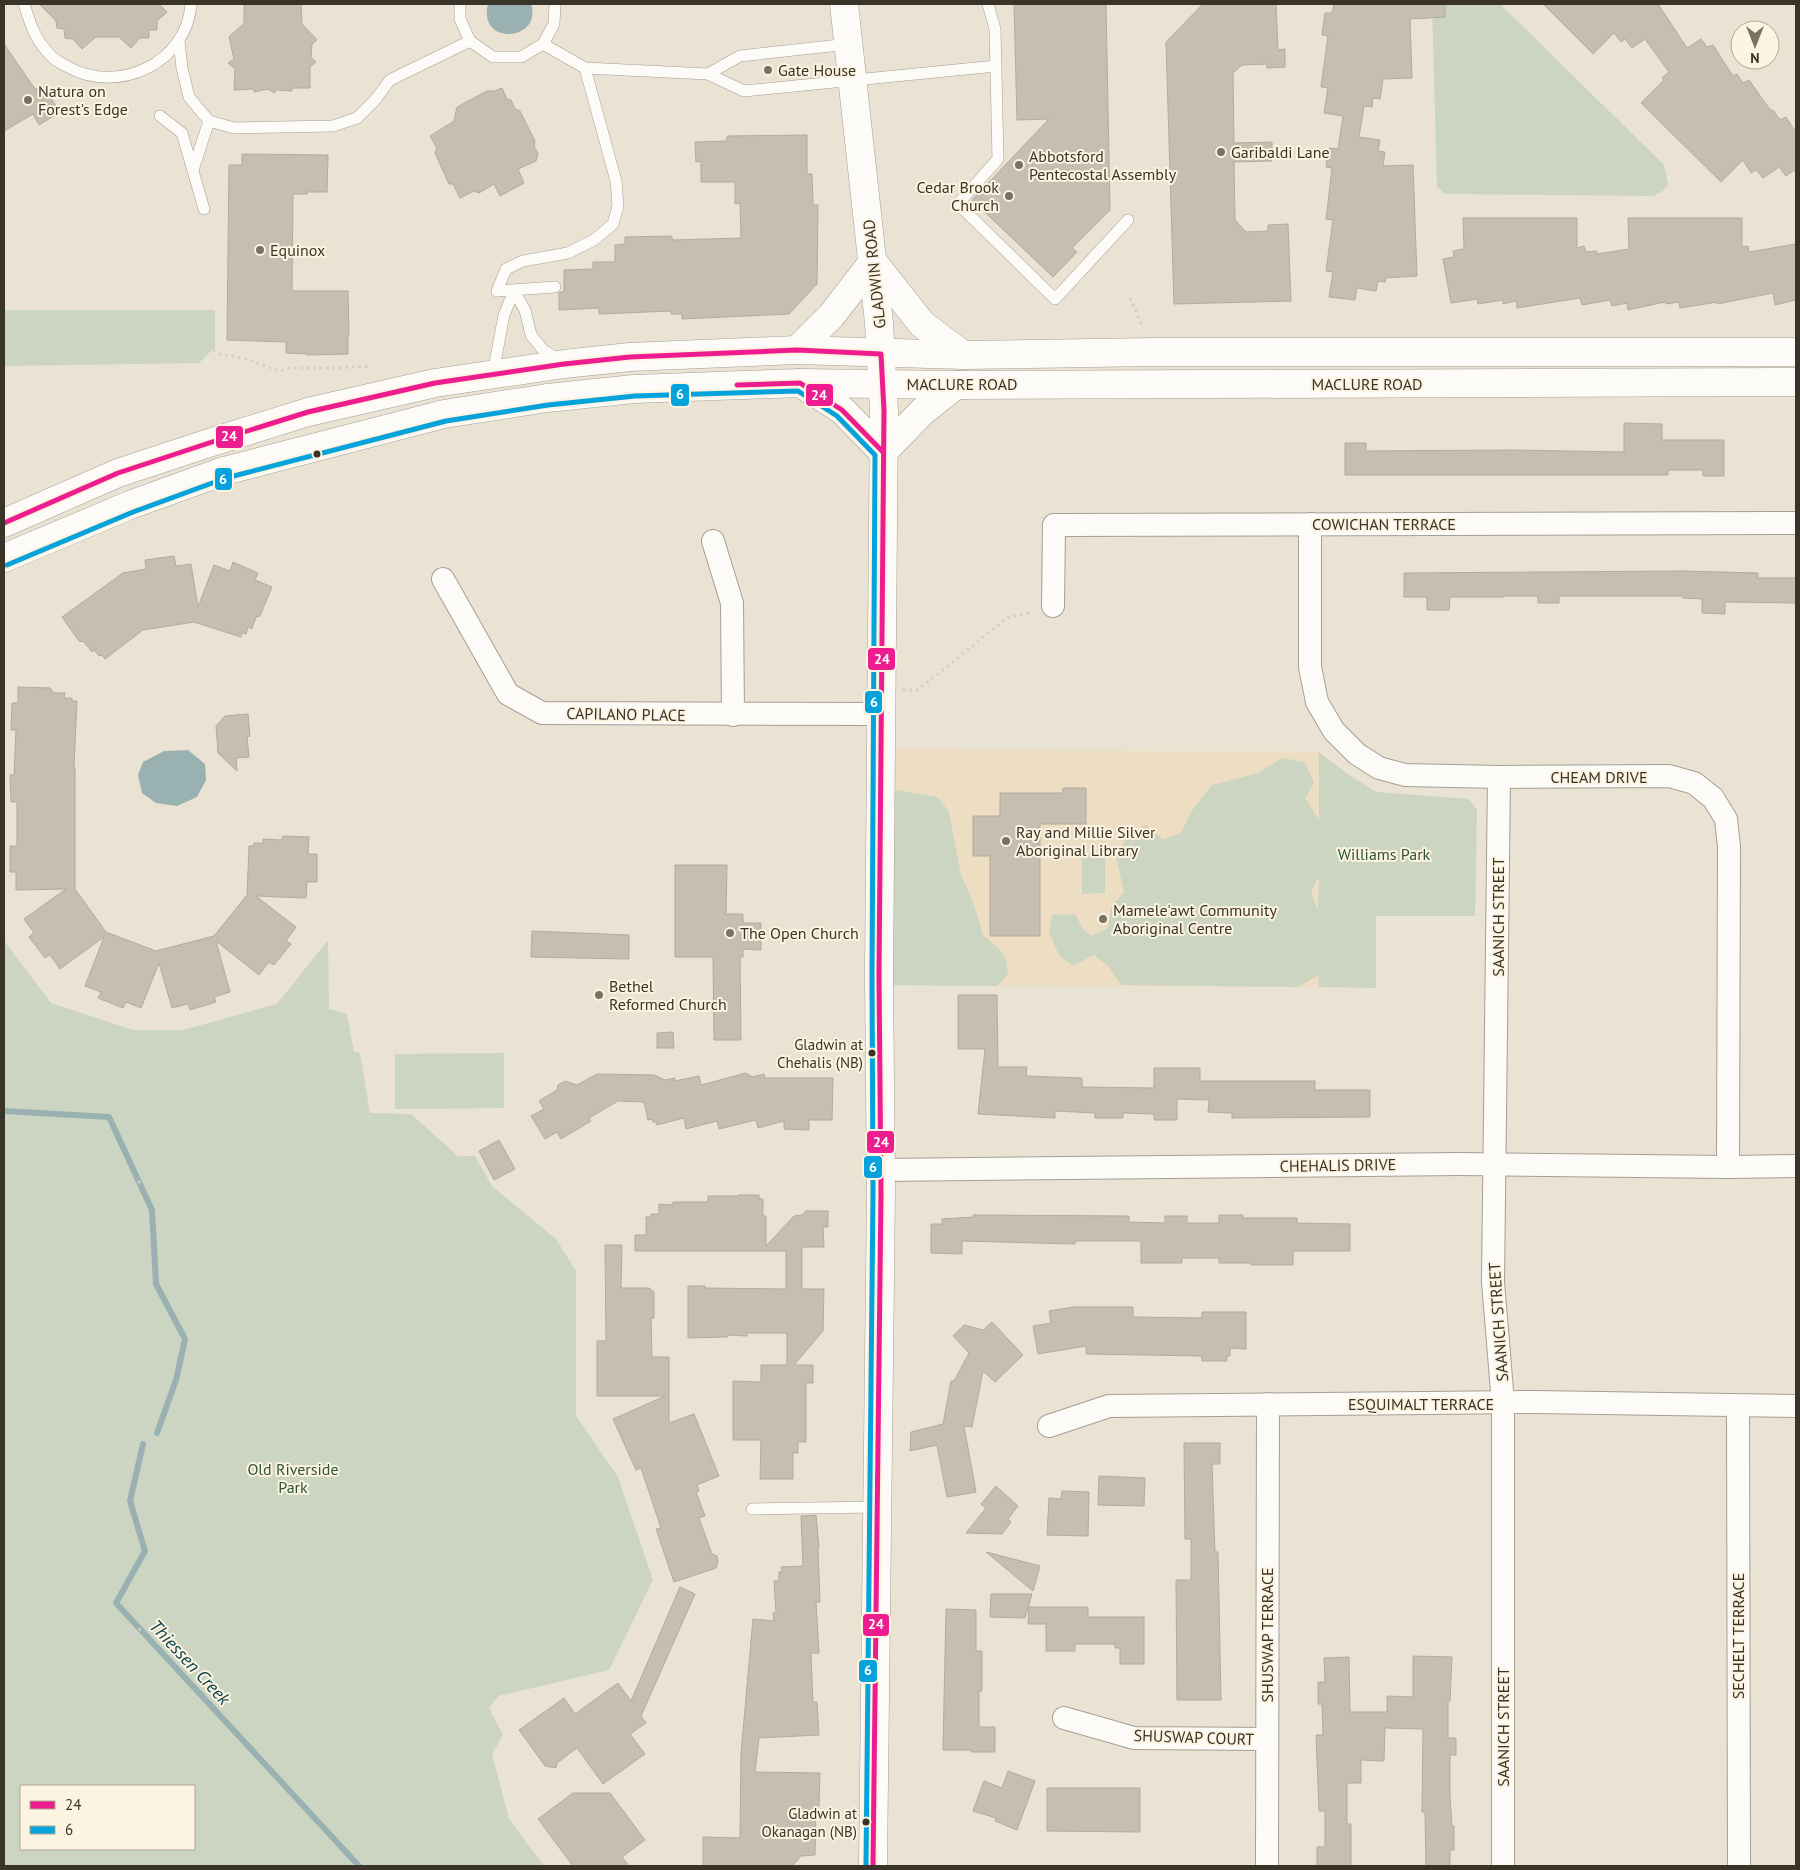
<svg xmlns="http://www.w3.org/2000/svg" width="1800" height="1870" viewBox="0 0 1800 1870" font-family="'PT Sans',sans-serif">
<rect width="100%" height="100%" fill="#eae2d2"/>
<polygon fill="#eddec3" points="887,749 1319,752 1319,987 886,985"/>
<g fill="#ccd4c2" fill-rule="evenodd">
<polygon points="1432,4 1500,4 1664,165 1668,184 1663,191 1653,196 1445,194 1437,187"/>
<polygon points="4,310 215,310 215,347 199,363 4,366"/>
<path d="M1319 752 1349 775 1376 792 1469 799 1477 810 1475 916H1376V988L1319 987 1318 975 1299 987 1121 985 1108 966 1094 955 1073 966 1059 955 1049 932 1052 915 1075 914 1083 929 1092 936 1108 928 1111 907 1124 892 1116 857 1125 840 1146 825 1163 839 1181 833 1193 809 1212 785 1258 773 1282 758 1305 762 1314 783 1305 798 1319 820ZM1318 878H1319L1318 910 1311 892Z"/>
<polygon points="890,789 938,797 949,812 961,875 973,902 983,935 999,949 1006,960 1008,974 997,986 886,985"/>
<polygon points="1082,855 1105,855 1105,893 1082,894"/>
<path d="M328 940 329 1009 347 1014 354 1052 360 1053 370 1113 411 1114 458 1156H475L492 1186 556 1239 576 1271V1416L618 1477 653 1580 609 1670 498 1696 489 1708 503 1735 492 1754 509 1819 544 1866H4V941L51 1003 133 1030H183L277 1004ZM21 1786H194V1849H21Z"/>
<polygon points="504,1053 504,1108 395,1109 395,1054"/>
</g>
<g fill="#9ab1b2">
<path d="M488 4H531C543 42 477 46 488 4Z"/>
<polygon points="188,750 205,764 206,780 197,797 177,806 156,803 142,793 138,775 143,762 164,751"/>
</g>
<g fill="none" stroke-linecap="round" stroke-linejoin="round">
<g stroke="#9ab1b2" stroke-width="6">
<polyline points="4,1111 109,1117 152,1210 156,1284 185,1339 176,1380 157,1433"/>
<polyline points="143,1444 130,1501 145,1551 116,1603 359,1866"/>
</g>
</g>
<g fill="#c5beb1" stroke="#b2ab9f">
<polygon points="39,4 159,4 167,12 157,21 157,30 149,30 149,38 140,38 131,48 119,37 96,37 82,49 73,39 65,38 64,29 57,28 56,21"/>
<polygon points="244,4 301,4 302,24 317,40 312,44 311,57 316,62 310,67 310,88 292,88 292,91 277,90 274,93 268,89 254,92 254,89 234,90 235,69 228,63 234,59 229,37 244,23"/>
<polygon points="1014,4 1106,4 1110,210 1072,248 1077,252 1053,277 972,200 1049,119 1017,120"/>
<polygon points="1203,4 1276,4 1278,50 1285,49 1285,67 1267,68 1267,64 1242,65 1233,73 1234,143 1272,142 1272,161 1234,162 1235,220 1246,232 1268,231 1268,225 1288,224 1291,301 1174,304 1166,42"/>
<polygon points="1334,4 1445,4 1445,17 1410,19 1412,78 1383,79 1380,99 1373,98 1372,107 1364,106 1359,137 1380,140 1378,151 1385,152 1383,166 1413,165 1417,276 1386,278 1385,282 1378,281 1376,291 1357,288 1355,300 1329,297 1333,272 1326,271 1333,220 1326,219 1332,168 1326,167 1329,148 1338,149 1343,116 1324,113 1328,88 1321,87 1328,36 1322,35 1325,13 1332,13"/>
<polygon points="1543,4 1658,4 1687,48 1701,39 1707,47 1713,45 1733,76 1737,74 1743,83 1749,80 1771,111 1773,110 1780,120 1786,117 1796,133 1796,169 1786,176 1779,167 1763,178 1756,170 1751,173 1743,160 1721,182 1641,103 1664,80 1662,78 1669,72 1645,39 1632,48 1625,39 1621,42 1614,33 1593,54"/>
<polygon points="4,44 35,89 44,87 60,112 39,125 33,114 4,131"/>
<polygon points="502,88 507,99 511,100 515,109 520,111 535,141 534,146 538,154 536,161 518,169 524,183 500,196 494,184 479,193 474,191 460,198 453,184 449,184 435,153 437,148 430,136 454,121 457,107 487,91 494,91"/>
<polygon points="807,135 807,174 812,174 813,205 818,205 817,284 789,314 682,319 682,314 671,314 671,311 599,314 599,308 559,310 559,293 564,291 564,270 593,269 593,262 615,262 615,245 625,244 625,237 671,236 673,240 741,238 740,203 735,204 735,182 701,182 701,161 696,162 695,142 727,141 727,136"/>
<polygon points="242,154 328,155 327,192 307,192 307,194 293,194 292,291 348,291 349,335 348,335 348,354 307,355 307,354 286,353 286,342 227,340 229,165 242,165"/>
<polygon points="1463,218 1577,218 1577,248 1584,246 1586,252 1597,251 1597,254 1629,249 1628,218 1742,218 1742,247 1748,246 1749,252 1796,244 1796,300 1775,305 1773,293 1717,304 1717,302 1680,308 1679,302 1666,304 1665,302 1628,310 1627,303 1612,306 1610,300 1582,305 1580,298 1517,308 1516,301 1503,304 1503,300 1478,304 1477,299 1451,303 1443,259 1454,257 1453,251 1464,249"/>
<polygon points="1624,423 1662,424 1662,440 1724,440 1724,476 1703,476 1703,470 1668,470 1668,475 1345,475 1345,443 1366,443 1366,451 1512,450 1624,452"/>
<polygon points="174,556 176,566 191,564 198,607 214,565 230,571 233,562 258,573 255,580 272,587 260,616 256,617 252,629 248,627 246,634 242,633 241,637 194,622 143,630 105,659 102,655 99,656 94,650 92,652 84,642 79,641 62,617 123,573 146,569 145,560"/>
<polygon points="1683,571 1758,573 1758,578 1796,578 1796,603 1725,602 1725,614 1702,613 1702,599 1683,598 1683,596 1559,596 1559,603 1538,603 1538,596 1504,596 1504,597 1450,597 1449,610 1427,610 1427,597 1404,597 1404,573"/>
<polygon points="18,687 50,688 54,693 65,693 64,698 72,698 72,701 77,701 74,768 75,768 75,889 106,932 156,951 214,936 247,895 249,846 254,846 254,843 263,843 263,839 281,840 283,836 309,837 308,854 317,854 317,882 307,882 306,898 256,896 296,927 286,941 291,944 274,965 269,962 259,975 216,941 230,992 214,997 216,1002 190,1010 188,1004 172,1008 159,963 141,1008 126,1002 123,1008 98,998 101,992 85,986 104,937 60,969 50,955 45,958 29,937 34,933 24,919 66,889 16,890 16,872 10,872 10,846 17,846 17,802 11,802 10,775 14,775 16,730 11,730 12,703 18,703"/>
<polygon points="248,714 250,736 247,737 249,757 236,758 237,771 218,753 216,726 225,716"/>
<polygon points="1063,788 1086,788 1086,824 1040,824 1040,936 990,936 990,856 973,856 973,816 1000,816 1000,793 1063,793"/>
<polygon points="675,865 727,865 726,914 743,914 743,923 761,923 761,950 743,949 743,957 740,957 741,1040 714,1040 713,957 675,957"/>
<polygon points="532,931 629,935 629,959 531,957"/>
<polygon points="958,995 997,995 998,1067 1027,1067 1026,1076 1082,1078 1082,1087 1154,1088 1154,1068 1200,1068 1200,1081 1315,1081 1315,1090 1370,1090 1370,1117 1232,1118 1232,1113 1208,1112 1209,1100 1177,1099 1177,1120 1154,1120 1154,1114 1123,1113 1123,1118 1095,1118 1095,1113 1055,1111 1055,1118 978,1114 985,1049 958,1049"/>
<polygon points="673,1032 674,1048 657,1048 657,1033"/>
<polygon points="746,1073 752,1077 764,1074 765,1078 833,1078 832,1120 809,1120 809,1130 784,1129 784,1121 758,1128 756,1120 719,1129 717,1121 686,1129 684,1118 657,1125 656,1122 653,1122 652,1119 648,1120 644,1102 618,1101 589,1118 591,1121 561,1139 557,1132 545,1139 531,1116 544,1109 539,1101 557,1090 558,1085 565,1081 577,1085 597,1074 654,1075 665,1080 675,1078 675,1081 699,1076 701,1085"/>
<polygon points="499,1140 515,1169 494,1180 479,1151"/>
<polygon points="738,1195 759,1195 759,1199 763,1199 763,1216 766,1216 766,1246 794,1216 802,1215 806,1211 828,1211 828,1227 823,1227 824,1247 802,1247 802,1289 824,1289 823,1331 794,1365 813,1365 813,1383 806,1383 806,1442 798,1442 798,1453 793,1453 793,1479 760,1479 761,1440 733,1440 733,1381 761,1382 761,1365 787,1365 787,1333 747,1333 747,1336 729,1335 727,1337 688,1338 688,1286 705,1286 705,1288 786,1289 786,1251 635,1251 635,1235 646,1235 646,1217 651,1217 651,1214 659,1214 659,1204 673,1205 673,1202 708,1202 708,1196 738,1196"/>
<polygon points="973,1215 1129,1216 1129,1222 1165,1223 1165,1216 1187,1216 1187,1223 1219,1223 1219,1215 1243,1215 1243,1218 1297,1218 1297,1223 1350,1224 1350,1251 1293,1251 1293,1265 1251,1265 1251,1263 1219,1263 1219,1258 1182,1258 1182,1263 1141,1263 1141,1241 1075,1241 1075,1244 962,1241 962,1254 931,1253 931,1224 942,1224 942,1219 973,1217"/>
<polygon points="605,1245 622,1245 621,1288 649,1288 654,1292 654,1318 651,1318 652,1357 669,1357 669,1423 694,1414 719,1476 697,1485 699,1491 696,1492 705,1516 699,1518 712,1554 717,1556 718,1562 716,1568 674,1582 656,1529 661,1528 641,1468 636,1470 613,1419 665,1396 597,1396 597,1341 606,1341"/>
<polygon points="1074,1307 1133,1307 1133,1317 1202,1318 1202,1312 1246,1312 1246,1349 1230,1348 1230,1356 1227,1356 1227,1361 1202,1361 1202,1356 1086,1354 1086,1346 1038,1354 1033,1326 1051,1323 1049,1311"/>
<polygon points="992,1322 1023,1355 995,1382 983,1371 972,1427 964,1426 976,1492 947,1497 937,1445 910,1451 911,1432 943,1424 951,1381 954,1381 969,1353 953,1336 964,1325 983,1330"/>
<polygon points="1184,1443 1220,1443 1220,1464 1212,1464 1215,1552 1218,1552 1221,1700 1177,1700 1176,1580 1191,1580 1191,1539 1185,1539"/>
<polygon points="1099,1476 1145,1478 1144,1506 1098,1505"/>
<polygon points="996,1486 1018,1506 1008,1519 1011,1522 1002,1534 966,1533 986,1508 981,1504"/>
<polygon points="1062,1491 1089,1492 1088,1536 1047,1535 1049,1498 1061,1499"/>
<polygon points="816,1515 819,1548 818,1548 820,1602 816,1602 819,1653 811,1653 813,1702 817,1702 819,1735 759,1738 755,1772 820,1773 819,1806 816,1806 815,1855 801,1856 792,1866 703,1866 703,1837 740,1838 741,1753 753,1619 774,1621 773,1613 776,1613 774,1581 779,1581 779,1572 782,1572 781,1567 803,1566 801,1516"/>
<polygon points="986,1552 1040,1566 1033,1591"/>
<polygon points="680,1587 695,1594 641,1716 646,1723 630,1734 645,1754 603,1784 577,1748 557,1763 556,1768 545,1766 519,1730 564,1698 575,1714 618,1683 631,1701"/>
<polygon points="991,1594 1032,1594 1025,1618 990,1617"/>
<polygon points="1029,1607 1088,1607 1088,1617 1144,1617 1144,1664 1120,1664 1120,1648 1115,1648 1115,1644 1075,1644 1075,1651 1046,1651 1046,1624 1028,1624"/>
<polygon points="946,1609 976,1610 976,1651 982,1651 982,1691 979,1691 979,1727 995,1727 995,1752 971,1752 971,1750 943,1750"/>
<polygon points="1413,1656 1452,1657 1450,1701 1448,1701 1448,1738 1456,1738 1456,1755 1450,1755 1450,1796 1452,1826 1454,1826 1454,1850 1450,1850 1450,1866 1426,1866 1425,1812 1422,1812 1423,1729 1385,1728 1384,1761 1361,1760 1361,1783 1347,1783 1347,1824 1351,1824 1351,1866 1317,1866 1317,1847 1325,1847 1325,1811 1319,1811 1316,1735 1323,1735 1322,1704 1318,1704 1318,1682 1325,1682 1324,1658 1349,1657 1350,1712 1387,1712 1387,1696 1413,1697"/>
<polygon points="1008,1771 1035,1781 1017,1830 995,1821 996,1818 973,1811 984,1781 1002,1788"/>
<polygon points="1047,1788 1140,1788 1140,1832 1047,1831"/>
<polygon points="573,1793 610,1793 645,1840 622,1857 629,1866 573,1866 538,1819"/>
</g>
<g fill="none" stroke-linecap="round" stroke-linejoin="round">
<defs>
<g id="lane">
<path d="M24 4C31 26 35 40 52 57 56 61 63 64 68 67 118 95 187 63 191 4"/>
<polyline points="460,4 460,19 470,41 493,57 521,57 543,44 554,24 555,4"/>
<polyline points="988,4 995,29 998,159 958,204 1055,299 1128,220"/>
<polyline points="179,41 182,68 189,97 209,121 234,128 333,126 357,118 375,100 390,80 470,41"/>
<polyline points="543,44 585,68 708,74 744,91 996,66"/>
<polyline points="708,74 740,56 849,44"/>
<polyline points="160,116 182,133 204,209"/>
<polyline points="193,170 209,121"/>
<polyline points="555,287 497,291 506,269 523,261 568,253 594,240 613,224 618,206 616,181 585,68"/>
<polyline points="514,291 525,310 531,335 543,350 559,360"/>
<polyline points="493,373 504,315 514,291"/>
<polyline points="752,1509 877,1507"/>
</g>
<g id="street">
<polyline points="1310,524 1310,667 1317,702 1334,731 1357,754 1379,768 1405,775 1499,777 1669,776 1694,783 1713,798 1726,819 1729,847 1728,1167"/>
<polyline points="713,541 732,603 733,715"/>
<polyline points="443,579 508,694 542,713 881,714"/>
<polyline points="1053,606 1054,525 1796,523"/>
<polyline points="1499,777 1493,1282 1503,1403 1503,1866"/>
<polyline points="881,1170 1459,1164 1728,1167 1796,1166"/>
<polyline points="1738,1406 1739,1866"/>
<polyline points="1049,1426 1109,1406 1535,1402 1796,1406"/>
<polyline points="1064,1718 1134,1738 1267,1739"/>
<polyline points="1267,1866 1268,1404"/>
</g>
<g id="secondary">
<polyline points="844,4 879,323 884,411 879,975 881,1193 873,1866"/>
<polyline points="873,262 922,324 963,355"/>
<polyline points="797,350 831,316 873,262"/>
<polyline points="800,383 842,410 883,452"/>
<polyline points="883,452 923,411 956,385"/>
<polyline points="4,523 118,473 212,442 308,412 435,383 564,364 630,357 797,350 963,355 1152,352 1796,352"/>
<polyline points="4,558 130,505 224,471 444,414 547,398 634,389 800,383 956,385 1796,382"/>
</g>
</defs>
<use href="#lane" stroke="#a69f93" stroke-width="12"/>
<use href="#street" stroke="#a69f93" stroke-width="24"/>
<use href="#secondary" stroke="#a69f93" stroke-width="29"/>
<g stroke="#d2d0cb" stroke-width="3" stroke-dasharray="2.5 4" stroke-linecap="butt">
<polyline points="1130,298 1143,328"/>
<path d="M4 357 21 358 92 341 156 360C172 354 171 329 181 318L193 324 208 346 220 354 242 358 280 371 289 368H338L372 366"/>
<polyline points="903,690 918,690 1007,618 1033,612"/>
<path d="M4 1067 38 1065 86 1051 103 1053 133 1063 160 1104 170 1153C158 1164 146 1178 132 1187 108 1200 80 1207 54 1214L36 1251 16 1271 14 1296 43 1311 115 1360 140 1407 156 1453 181 1479 194 1509 212 1534 224 1562 187 1612 125 1635 111 1644 107 1655 108 1675 130 1709 126 1725 46 1786"/>
<polyline points="170,1153 223,1133 236,1120 254,1114 293,1147 325,1167 330,1183 322,1221 341,1237 349,1250 336,1272 362,1338 353,1356 351,1363 380,1377 402,1384 433,1398 455,1418 484,1471 506,1481 525,1495 536,1519 542,1546 540,1579 510,1603 482,1607 456,1617 404,1610 378,1617 350,1609 264,1571 224,1562"/>
<polyline points="331,1182 346,1163 355,1143 341,1096"/>
<polyline points="45,1849 52,1866"/>
</g>
<use href="#lane" stroke="#fcfbf8" stroke-width="11"/>
<use href="#street" stroke="#fcfbf8" stroke-width="22"/>
<use href="#secondary" stroke="#fcfbf8" stroke-width="28"/>
<defs>
<g id="bus-1">
<polyline points="737,385 800,383 842,410 883,452"/>
<polyline points="4,523 118,473 212,442 308,412 435,383 564,364 630,357 797,350 881,354 884,411 879,975 881,1193 873,1866"/>
</g>
<polyline id="bus-2" points="7,565 133,512 226,478 446,421 548,405 635,396 798,391 837,416 875,455 872,975 873,1193 866,1866"/>
</defs>
<use href="#bus-1" stroke="#fdf3e1" stroke-width="9"/>
<use href="#bus-2" stroke="#fdf3e1" stroke-width="9"/>
<use href="#bus-1" stroke="#ed1d8f" stroke-width="5"/>
<use href="#bus-2" stroke="#06a2db" stroke-width="5"/>
</g>
<g fill="#787164" stroke="#fdf3e1" stroke-width="2">
<circle cx="768" cy="70" r="5"/>
<circle cx="28" cy="100" r="5"/>
<circle cx="1221" cy="152" r="5"/>
<circle cx="1019" cy="165" r="5"/>
<circle cx="1009" cy="196" r="5"/>
<circle cx="260" cy="250" r="5"/>
<circle cx="1006" cy="841" r="5"/>
<circle cx="1103" cy="919" r="5"/>
<circle cx="730" cy="933" r="5"/>
<circle cx="599" cy="995" r="5"/>
</g>
<g fill="#3a3428" stroke="#fdf3e1" stroke-width="2">
<circle cx="317" cy="454" r="4.5"/>
<circle cx="872" cy="1053" r="4.5"/>
<circle cx="866" cy="1822" r="4.5"/>
</g>
<g text-anchor="middle" dominant-baseline="central" stroke-width="4" stroke-linejoin="round" paint-order="stroke">
<g font-size="15" fill="#3a3428" stroke="#fdf3e1" text-anchor="end">
<text x="863" y="1044">Gladwin at<tspan x="863" dy="18">Chehalis (NB)</tspan></text>
<text x="857" y="1813">Gladwin at<tspan x="857" dy="18">Okanagan (NB)</tspan></text>
</g>
<g font-size="16" fill="#3a3428" stroke="#fdf3e1" text-anchor="start">
<text x="778" y="70">Gate House</text>
<text x="38" y="91">Natura on<tspan x="38" dy="18">Forest's Edge</tspan></text>
<text x="1231" y="152">Garibaldi Lane</text>
<text x="1029" y="156">Abbotsford<tspan x="1029" dy="18">Pentecostal Assembly</tspan></text>
<text x="999" y="187" text-anchor="end">Cedar Brook<tspan x="999" dy="18">Church</tspan></text>
<text x="270" y="250">Equinox</text>
<text x="1016" y="832">Ray and Millie Silver<tspan x="1016" dy="18">Aboriginal Library</tspan></text>
<text x="1113" y="910">Mamele'awt Community<tspan x="1113" dy="18">Aboriginal Centre</tspan></text>
<text x="740" y="933">The Open Church</text>
<text x="609" y="986">Bethel<tspan x="609" dy="18">Reformed Church</tspan></text>
</g>
<g font-size="16" fill="#3a3428" stroke="#fdf3e1">
<text transform="translate(874 274) rotate(-96)">GLADWIN ROAD</text>
<text x="962" y="384">MACLURE ROAD</text>
<text x="1367" y="384">MACLURE ROAD</text>
<text x="1384" y="524">COWICHAN TERRACE</text>
<text transform="translate(626 714) rotate(1)">CAPILANO PLACE</text>
<text x="1599" y="777">CHEAM DRIVE</text>
<text transform="translate(1498 917) rotate(-90)">SAANICH STREET</text>
<text transform="translate(1338 1165) rotate(-1)">CHEHALIS DRIVE</text>
<text transform="translate(1498 1322) rotate(-94)">SAANICH STREET</text>
<text x="1421" y="1404">ESQUIMALT TERRACE</text>
<text transform="translate(1267 1635) rotate(-90)">SHUSWAP TERRACE</text>
<text transform="translate(1738 1636) rotate(-90)">SECHELT TERRACE</text>
<text transform="translate(1503 1727) rotate(-90)">SAANICH STREET</text>
<text transform="translate(1194 1737) rotate(2)">SHUSWAP COURT</text>
</g>
<g font-size="16" fill="#2d5532" stroke="#fdf3e1">
<text x="1384" y="854">Williams Park</text>
<text x="293" y="1469">Old Riverside<tspan x="293" dy="18">Park</tspan></text>
</g>
<g font-size="18" font-style="italic" fill="#08434e" stroke="#fdf3e1">
<text transform="translate(190 1662) rotate(47)">Thiessen Creek</text>
</g>
</g>
<g stroke="#fdf3e1" stroke-width="2">
<rect x="670" y="383" width="20" height="24" rx="5" fill="#06a2db"/>
<rect x="805" y="383" width="29" height="24" rx="5" fill="#ed1d8f"/>
<rect x="215" y="425" width="29" height="24" rx="5" fill="#ed1d8f"/>
<rect x="214" y="467" width="19" height="24" rx="5" fill="#06a2db"/>
<rect x="867" y="647" width="29" height="24" rx="5" fill="#ed1d8f"/>
<rect x="864" y="690" width="19" height="24" rx="5" fill="#06a2db"/>
<rect x="866" y="1130" width="29" height="24" rx="5" fill="#ed1d8f"/>
<rect x="863" y="1155" width="20" height="24" rx="5" fill="#06a2db"/>
<rect x="862" y="1613" width="28" height="24" rx="5" fill="#ed1d8f"/>
<rect x="858" y="1659" width="20" height="24" rx="5" fill="#06a2db"/>
</g>
<g font-size="14" text-anchor="middle" font-weight="bold" fill="#fff">
<text x="680" y="399">6</text>
<text x="819" y="400">24</text>
<text x="229" y="441">24</text>
<text x="223" y="484">6</text>
<text x="882" y="664">24</text>
<text x="874" y="707">6</text>
<text x="881" y="1147">24</text>
<text x="873" y="1172">6</text>
<text x="876" y="1629">24</text>
<text x="868" y="1675">6</text>
</g>
<rect width="1800" height="1870" fill="none" stroke="#3a3428" stroke-width="10"/>
<rect x="20" y="1785" width="175" height="65" fill="#fdf3e1" stroke="#afa797"/>
<rect x="30" y="1801" width="25" height="8" fill="#ed1d8f" stroke="#afa797"/>
<text x="65" y="1810" font-size="15" fill="#3a3428">24</text>
<rect x="30" y="1826" width="25" height="8" fill="#06a2db" stroke="#afa797"/>
<text x="65" y="1835" font-size="15" fill="#3a3428">6</text>
<g transform="translate(1755 45) rotate(180)"><circle r="24" fill="#fdf3e1" stroke="#afa797"/>
<path d="M0-4L9 19L0 12L-9 19Z" fill="#787164"/>
<text y="-8" font-size="14" font-weight="bold" text-anchor="middle" fill="#3a3428">N</text>
</g>
</svg>
